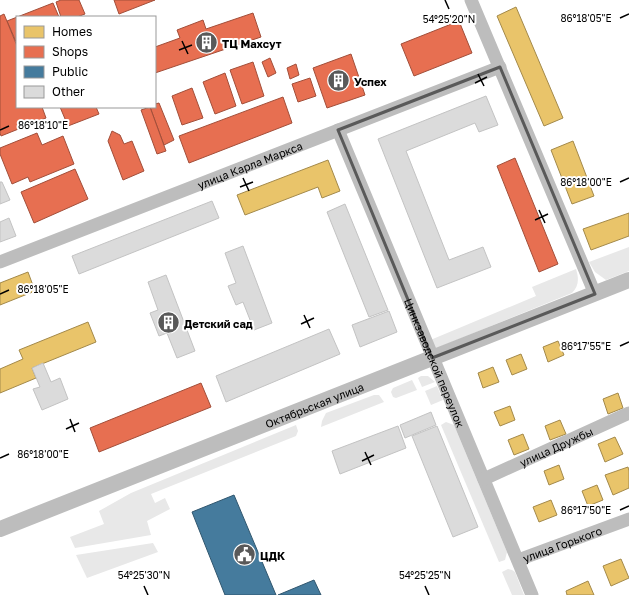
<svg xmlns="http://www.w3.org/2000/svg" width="629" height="595" viewBox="0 0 629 595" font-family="'Golos Text',sans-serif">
<rect width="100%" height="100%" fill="#fff"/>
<g fill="#e8e8e8">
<polygon points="629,247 629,271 606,280 595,272 589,262"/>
<path d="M576 269C579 278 579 286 572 293L432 350 428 341 536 296 532 287Z"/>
<polygon points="421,376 428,376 435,382 422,387 418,378"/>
<polygon points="412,380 417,390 396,398 393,397 391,392 393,388"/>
<polygon points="437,386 443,400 431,405 425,391"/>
<polygon points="374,395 379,395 384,402 321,427 322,421 326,413"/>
<polygon points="446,422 454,425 507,552 505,560 499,562 441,425"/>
<polygon points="296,425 298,431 296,436 151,494 155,503 165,498 170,509 147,521 151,535 75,548 70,537 104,524 99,511 131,493"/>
<polygon points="153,543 158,552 87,578 76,555"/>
<polygon points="508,569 512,570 515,572 524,595 512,595 502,572"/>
</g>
<g fill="#e9c46a" stroke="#a3894a">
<polygon points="516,7 563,118 544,126 497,16"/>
<polygon points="573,141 594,196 572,204 551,150"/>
<polygon points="328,160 340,191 322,198 318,187 245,215 237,195"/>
<polygon points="629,213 629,236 591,250 583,229"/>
<polygon points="28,272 35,291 0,305 0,283"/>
<polygon points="88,322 96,342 32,368 36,378 0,393 0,369 23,359 19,350"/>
<polygon points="558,341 564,355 548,362 543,347"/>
<polygon points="521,354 527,369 512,375 506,360"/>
<polygon points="493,367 499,382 483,388 478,373"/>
<polygon points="618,393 623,408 608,414 603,399"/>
<polygon points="510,406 515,420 500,426 494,412"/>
<polygon points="560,420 566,434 550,440 545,426"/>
<polygon points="523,434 529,449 514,455 508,440"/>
<polygon points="615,437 623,454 605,462 598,444"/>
<polygon points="559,465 564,479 549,485 544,471"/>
<polygon points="628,467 629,471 629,488 613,495 605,475"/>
<polygon points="597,485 603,500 588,506 582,491"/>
<polygon points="551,500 557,515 539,522 533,507"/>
<polygon points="621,559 629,578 611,586 603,566"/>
<polygon points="588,581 594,595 567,595 566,591"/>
</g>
<g fill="#e76f51" stroke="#a24e39">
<polygon points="61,0 79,0 85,14 77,17 61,17 56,2"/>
<polygon points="114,0 155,0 119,14"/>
<polygon points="53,3 59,17 17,17 17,44 7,21"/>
<polygon points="253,13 261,37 155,73 155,47 180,38 177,30 203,20 206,29"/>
<polygon points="4,14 17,46 17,107 42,107 46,118 1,136 0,133 0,16"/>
<polygon points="459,21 472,53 414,76 401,44"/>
<polygon points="351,54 365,95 327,108 313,68"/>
<polygon points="270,58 276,73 268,77 262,62"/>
<polygon points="253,62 264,96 242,104 230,70"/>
<polygon points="296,64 299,75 290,79 287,68"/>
<polygon points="225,73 236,106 215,114 203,82"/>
<polygon points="310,78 316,96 298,102 292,84"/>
<polygon points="192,88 203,118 182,125 172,96"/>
<polygon points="283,97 292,123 189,163 179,136"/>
<polygon points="159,103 174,140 164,145 150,107 155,107 155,104"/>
<polygon points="60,107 96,107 99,114 68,126"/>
<polygon points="150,107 166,151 157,154 141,110"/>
<polygon points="112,131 120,135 124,144 132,141 144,171 123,180 108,141"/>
<polygon points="37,133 42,145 63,136 74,164 30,182 28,177 12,184 0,154 0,148"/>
<polygon points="515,158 558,264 539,272 497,166"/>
<polygon points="75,169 88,199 34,223 21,192"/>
<polygon points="201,383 211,407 99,452 90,428"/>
</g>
<g fill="#457b9d" stroke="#30566e">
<polygon points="234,495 276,595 225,595 192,512"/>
<polygon points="314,580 321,595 278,595"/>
</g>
<g fill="#dbdbdb" stroke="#c3c3c3">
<polygon points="486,96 498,125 479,132 475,123 406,151 449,260 483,247 491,267 437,288 378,139"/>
<polygon points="0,182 2,182 10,200 0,204"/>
<polygon points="212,201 219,218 79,274 72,256"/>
<polygon points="345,204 388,310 369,317 327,212"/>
<polygon points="9,218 16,236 0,242 0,222"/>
<polygon points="243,246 272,323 254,330 243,302 236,305 228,286 236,283 225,253"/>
<polygon points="166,275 195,351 177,358 167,333 159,336 150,313 158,310 148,282"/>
<polygon points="389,311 397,332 360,347 352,325"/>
<polygon points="329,329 340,354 226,402 216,376"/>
<polygon points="43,363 51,382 60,378 68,399 42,410 33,389 40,387 32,368"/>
<polygon points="431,412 436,425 405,438 400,425"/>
<polygon points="398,426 406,448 340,474 332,451"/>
<polygon points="437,426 478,527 453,537 412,436"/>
</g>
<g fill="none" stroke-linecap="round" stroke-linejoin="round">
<g stroke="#bdbdbd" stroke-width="13">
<polyline points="471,0 595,294"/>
<path id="s1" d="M338 130 532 595"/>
<path id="s2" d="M0 262 500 67"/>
<path id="s3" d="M484 479 629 413"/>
<path id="s4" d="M518 560 629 519"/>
</g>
<path stroke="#bdbdbd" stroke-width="16" id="s5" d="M0 529 629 280"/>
</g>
<path fill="none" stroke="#595959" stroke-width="3" stroke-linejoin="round" d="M500 67 595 294 432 358 338 130Z"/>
<path fill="none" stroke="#000" stroke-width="1.5" d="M445 0 449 9M620 18 629 14M182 41 188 54M179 50 192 45M478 74 484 86M475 83 487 77M0 130 9 126M243 178 249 191M620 182 629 178M240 187 253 182M539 210 545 223M535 220 548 214M0 294 9 290M304 315 310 328M301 324 314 318M620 346 629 342M70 419 75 432M66 429 79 423M365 452 371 465M0 458 9 454M362 461 374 455M620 510 629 506M144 586 148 595M425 586 429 595"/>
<defs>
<symbol id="building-disc" viewBox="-11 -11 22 22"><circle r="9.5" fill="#595959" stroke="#fff"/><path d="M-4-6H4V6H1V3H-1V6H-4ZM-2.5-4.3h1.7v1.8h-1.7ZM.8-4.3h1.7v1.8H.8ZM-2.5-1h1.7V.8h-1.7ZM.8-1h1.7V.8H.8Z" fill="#fff"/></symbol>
<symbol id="civic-disc" viewBox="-11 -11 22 22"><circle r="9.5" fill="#595959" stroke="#fff"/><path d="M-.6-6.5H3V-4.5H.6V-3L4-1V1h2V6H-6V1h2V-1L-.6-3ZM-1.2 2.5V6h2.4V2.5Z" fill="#fff"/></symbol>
</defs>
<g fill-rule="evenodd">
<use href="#building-disc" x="194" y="30" width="25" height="25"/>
<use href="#building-disc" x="326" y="68" width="25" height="25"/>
<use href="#building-disc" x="156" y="310" width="25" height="25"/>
<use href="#civic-disc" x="232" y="542" width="25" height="25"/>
</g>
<g text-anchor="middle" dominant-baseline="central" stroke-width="4" stroke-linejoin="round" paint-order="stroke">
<g font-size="11" font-weight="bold" fill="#000" stroke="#fff" text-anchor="start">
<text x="222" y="43">ТЦ Махсут</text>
<text x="354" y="81">Успех</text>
<text x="184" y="323">Детский сад</text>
<text x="260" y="555">ЦДК</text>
</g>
<g font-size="11" fill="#000" stroke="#fff">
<text stroke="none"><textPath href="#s2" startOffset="268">улица Карла Маркса</textPath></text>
<text stroke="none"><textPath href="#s1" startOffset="252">Цинкзаводской переулок</textPath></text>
<text stroke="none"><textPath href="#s5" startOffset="338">Октябрьская улица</textPath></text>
<text stroke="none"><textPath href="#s3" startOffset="79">улица Дружбы</textPath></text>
<text stroke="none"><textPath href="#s4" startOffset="47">улица Горького</textPath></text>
</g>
</g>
<g font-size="10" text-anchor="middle" fill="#000" stroke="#fff" stroke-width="4" stroke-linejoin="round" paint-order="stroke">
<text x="586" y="22">86°18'05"E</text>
<text x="449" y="23">54°25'20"N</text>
<text x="43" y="129">86°18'10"E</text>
<text x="586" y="186">86°18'00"E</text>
<text x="43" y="293">86°18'05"E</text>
<text x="586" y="350">86°17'55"E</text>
<text x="43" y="458">86°18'00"E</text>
<text x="586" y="514">86°17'50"E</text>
<text x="144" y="579">54°25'30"N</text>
<text x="425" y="579">54°25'25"N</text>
</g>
<rect x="16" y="16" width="140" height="92" fill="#ffffff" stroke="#999999"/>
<rect x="24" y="26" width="20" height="12" fill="#e9c46a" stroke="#999999"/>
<text x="52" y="36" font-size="12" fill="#000000">Homes</text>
<rect x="24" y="46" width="20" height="12" fill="#e76f51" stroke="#999999"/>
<text x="52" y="56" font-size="12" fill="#000000">Shops</text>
<rect x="24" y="66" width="20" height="12" fill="#457b9d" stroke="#999999"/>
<text x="52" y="76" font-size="12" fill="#000000">Public</text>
<rect x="24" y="86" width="20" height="12" fill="#dbdbdb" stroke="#999999"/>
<text x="52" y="96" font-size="12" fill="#000000">Other</text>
</svg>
